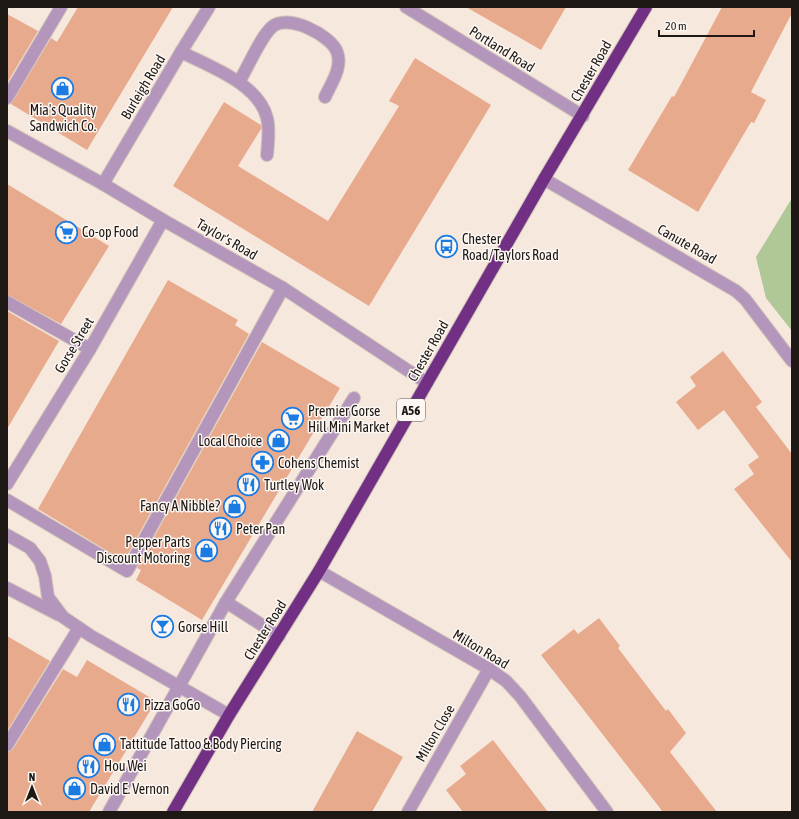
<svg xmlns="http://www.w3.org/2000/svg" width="799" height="819" viewBox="0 0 799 819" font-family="'Asap Condensed',sans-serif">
<rect width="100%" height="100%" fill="#f7e8dd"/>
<polygon fill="#b0c797" points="792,198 792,331 766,298 756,257"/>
<g fill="#e8aa8d">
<polygon points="78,7 173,7 87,150 11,104 51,38 57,42"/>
<polygon points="466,7 566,7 541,50"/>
<polygon points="722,7 792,7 792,13 751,92 766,100 754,123 751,122 698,212 628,170 672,96 674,97"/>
<polygon points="7,14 38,31 7,83"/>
<polygon points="415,58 491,105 369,306 173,186 224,102 261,125 261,129 238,166 328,221 399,106 389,101"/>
<polygon points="7,184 109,246 61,324 7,295"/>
<polygon points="168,280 238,320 235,325 249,334 124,561 38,509"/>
<polygon points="7,311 59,341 7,429"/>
<polygon points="262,342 340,388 202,620 136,580 141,570 137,568"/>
<polygon points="723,351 762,402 756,407 792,454 792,562 734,489 754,474 748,465 759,457 724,410 698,430 676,402 696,386 690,377"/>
<polygon points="599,618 620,646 618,648 666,711 668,709 686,733 670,752 717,812 663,812 541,655 574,629 578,634"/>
<polygon points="7,636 50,661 7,731"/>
<polygon points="87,660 156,701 89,812 7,812 7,752 13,749 63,669 77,677"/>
<polygon points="357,731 403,757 372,812 312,812"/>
<polygon points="493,740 532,791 548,812 463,812 446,790 466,774 460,766"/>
</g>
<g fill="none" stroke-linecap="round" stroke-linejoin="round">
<defs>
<g id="minor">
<polyline points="406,7 583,116"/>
<path d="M181 52C209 66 259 84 267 118 270 130 268 143 267 155"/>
<path d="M239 82C247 69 261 36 272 27 287 13 331 35 337 52 343 67 331 84 325 97"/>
<polyline points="7,98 61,7"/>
<polyline points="7,131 103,184 163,220 283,288 427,383"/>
<polyline points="544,179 736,291 745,299 792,361"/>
<polyline points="103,184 181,52 209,7"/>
<polyline points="7,302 90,349"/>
<polyline points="7,484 90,349 163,220"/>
<polyline points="7,500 127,571 283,288"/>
<polyline points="7,535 30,548 40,561 45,576 48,597 63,617 91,636 229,715"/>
<polyline points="319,571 489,669 506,681 520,696 607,812"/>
<polyline points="7,588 59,615"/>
<polyline points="226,602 279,636"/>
<polyline points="7,745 79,628"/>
<polyline points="109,812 226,602 354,398"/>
<polyline points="408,812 489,669"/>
</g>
<polyline id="highway" points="173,812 229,715 319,571 544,179 646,7"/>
</defs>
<use href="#minor" stroke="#d0c3b9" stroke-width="14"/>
<use href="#highway" stroke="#d0c3b9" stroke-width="14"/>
<use href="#minor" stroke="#b496bd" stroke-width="12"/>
<use href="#highway" stroke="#713083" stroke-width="12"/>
</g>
<defs>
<symbol id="shop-ring" viewBox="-11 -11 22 22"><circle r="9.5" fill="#fdf7f3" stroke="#1a7be3" stroke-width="1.5"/><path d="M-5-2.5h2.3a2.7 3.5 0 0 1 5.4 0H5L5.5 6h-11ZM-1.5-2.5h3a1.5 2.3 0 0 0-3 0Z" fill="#1a7be3"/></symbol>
<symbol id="supermarket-ring" viewBox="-11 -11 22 22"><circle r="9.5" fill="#fdf7f3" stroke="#1a7be3" stroke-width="1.5"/><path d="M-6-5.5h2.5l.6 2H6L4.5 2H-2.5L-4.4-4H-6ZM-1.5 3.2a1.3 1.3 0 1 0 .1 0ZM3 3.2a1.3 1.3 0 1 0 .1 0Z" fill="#1a7be3"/></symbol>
<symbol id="bus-ring" viewBox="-11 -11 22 22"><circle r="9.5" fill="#fdf7f3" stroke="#1a7be3" stroke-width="1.5"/><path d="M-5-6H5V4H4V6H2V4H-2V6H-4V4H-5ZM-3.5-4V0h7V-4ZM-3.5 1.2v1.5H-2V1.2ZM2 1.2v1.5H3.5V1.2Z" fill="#1a7be3"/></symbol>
<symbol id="pharmacy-ring" viewBox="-11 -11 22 22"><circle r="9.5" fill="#fdf7f3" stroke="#1a7be3" stroke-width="1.5"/><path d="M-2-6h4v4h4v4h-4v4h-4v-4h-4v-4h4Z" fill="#1a7be3"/></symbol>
<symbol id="restaurant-ring" viewBox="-11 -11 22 22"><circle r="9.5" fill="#fdf7f3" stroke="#1a7be3" stroke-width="1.5"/><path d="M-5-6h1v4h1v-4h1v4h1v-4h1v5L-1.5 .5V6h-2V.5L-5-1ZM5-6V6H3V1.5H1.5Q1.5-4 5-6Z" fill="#1a7be3"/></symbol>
<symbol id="bar-ring" viewBox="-11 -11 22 22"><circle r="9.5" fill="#fdf7f3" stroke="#1a7be3" stroke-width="1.5"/><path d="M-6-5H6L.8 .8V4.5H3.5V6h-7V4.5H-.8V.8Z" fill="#1a7be3"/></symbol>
</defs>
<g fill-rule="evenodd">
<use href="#shop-ring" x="50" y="76" width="25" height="25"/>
<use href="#supermarket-ring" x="54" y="220" width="25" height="25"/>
<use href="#bus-ring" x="434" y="234" width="25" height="25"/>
<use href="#supermarket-ring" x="280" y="406" width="25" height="25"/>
<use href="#shop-ring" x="266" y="428" width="25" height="25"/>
<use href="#pharmacy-ring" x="250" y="450" width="25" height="25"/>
<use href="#restaurant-ring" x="236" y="472" width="25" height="25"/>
<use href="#shop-ring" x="222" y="494" width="25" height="25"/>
<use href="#restaurant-ring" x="208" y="516" width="25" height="25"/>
<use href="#shop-ring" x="194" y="538" width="25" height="25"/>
<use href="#bar-ring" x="150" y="614" width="25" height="25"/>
<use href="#restaurant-ring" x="116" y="692" width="25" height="25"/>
<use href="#shop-ring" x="92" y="732" width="25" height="25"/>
<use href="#restaurant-ring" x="76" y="754" width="25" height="25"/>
<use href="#shop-ring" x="62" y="776" width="25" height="25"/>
</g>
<g text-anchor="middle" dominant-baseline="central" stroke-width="3" stroke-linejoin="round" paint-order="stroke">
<rect fill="#fdf7f3" stroke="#605b57" stroke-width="1" x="397" y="399" width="28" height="22" rx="3"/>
<g font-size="13" font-weight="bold" fill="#1d1814">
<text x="411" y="410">A56</text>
</g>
<g font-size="14" fill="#1d1814" stroke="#fdf7f3">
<text transform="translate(502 49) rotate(32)">Portland Road</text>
<text transform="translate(591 71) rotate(-60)">Chester Road</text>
<text transform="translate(143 87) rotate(-59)">Burleigh Road</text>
<text transform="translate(227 239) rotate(30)">Taylor's Road</text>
<text transform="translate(687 244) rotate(30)">Canute Road</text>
<text transform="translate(74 345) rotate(-59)">Gorse Street</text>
<text transform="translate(428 351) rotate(-60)">Chester Road</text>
<text transform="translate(265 630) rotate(-58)">Chester Road</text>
<text transform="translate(481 649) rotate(31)">Milton Road</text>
<text transform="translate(435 733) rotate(-60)">Milton Close</text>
</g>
<g font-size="14" fill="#1d1814" stroke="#fdf7f3" text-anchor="start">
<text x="63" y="110" text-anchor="middle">Mia's Quality<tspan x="63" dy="16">Sandwich Co.</tspan></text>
<text x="82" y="232">Co-op Food</text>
<text x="462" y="239">Chester<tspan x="462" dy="16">Road/Taylors Road</tspan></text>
<text x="308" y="411">Premier Gorse<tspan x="308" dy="16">Hill Mini Market</tspan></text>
<text x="262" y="441" text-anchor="end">Local Choice</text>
<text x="278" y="463">Cohens Chemist</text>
<text x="264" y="485">Turtley Wok</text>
<text x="220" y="506" text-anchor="end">Fancy A Nibble?</text>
<text x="236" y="529">Peter Pan</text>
<text x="190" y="542" text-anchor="end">Pepper Parts<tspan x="190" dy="16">Discount Motoring</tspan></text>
<text x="178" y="627">Gorse Hill</text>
<text x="144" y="705">Pizza GoGo</text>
<text x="120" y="744">Tattitude Tattoo &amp; Body Piercing</text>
<text x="104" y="766">Hou Wei</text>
<text x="90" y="789">David E. Vernon</text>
</g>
</g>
<rect width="799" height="819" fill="none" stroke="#1d1814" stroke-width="16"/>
<g transform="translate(32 787)" stroke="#fdf7f3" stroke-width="3" paint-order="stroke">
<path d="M0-3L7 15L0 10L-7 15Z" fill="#1d1814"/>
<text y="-6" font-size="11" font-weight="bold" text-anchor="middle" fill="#1d1814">N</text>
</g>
<path d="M659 30v6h95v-6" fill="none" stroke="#1d1814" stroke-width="2"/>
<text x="665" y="30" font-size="12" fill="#1d1814" stroke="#fdf7f3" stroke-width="3" paint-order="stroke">20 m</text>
</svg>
